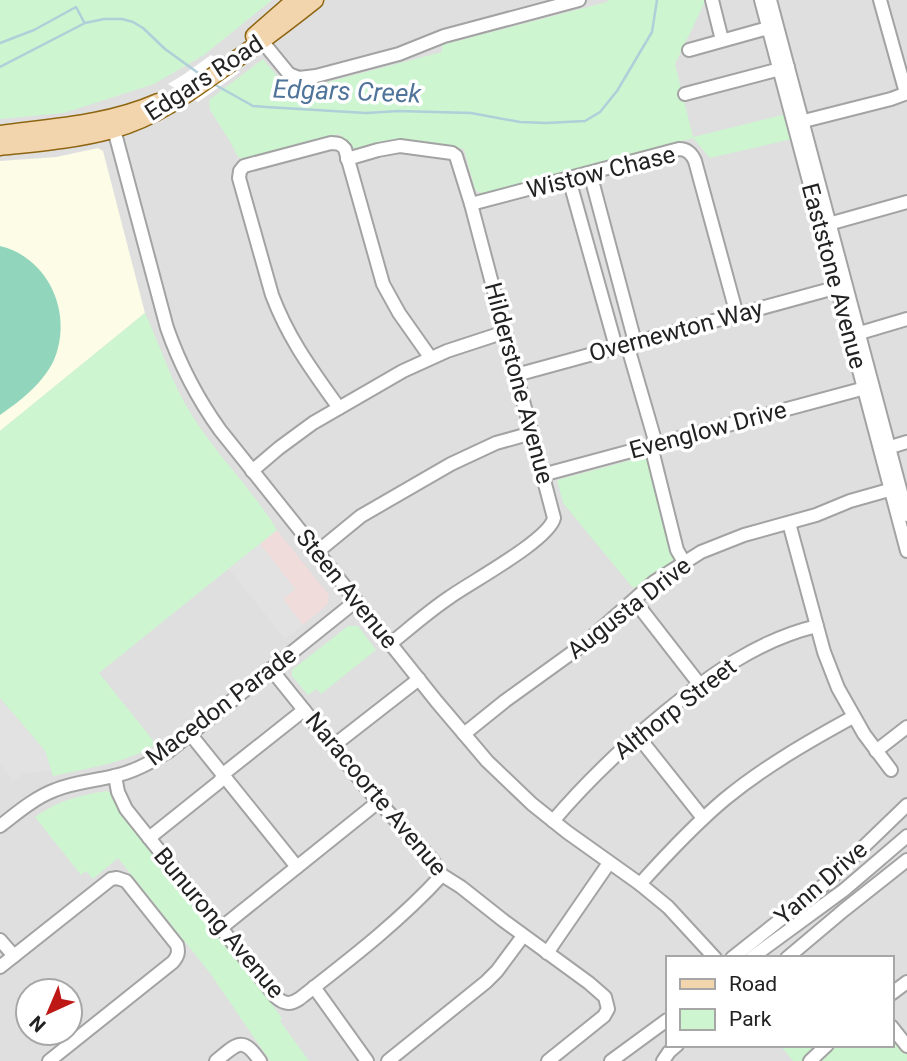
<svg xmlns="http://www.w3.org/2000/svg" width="907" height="1061" viewBox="0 0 907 1061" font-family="Roboto,sans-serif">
<rect width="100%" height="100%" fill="#f1eee9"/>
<path fill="#dfdfdf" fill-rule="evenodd" d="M0 0H907V1061H0ZM667 958H891V1045H667ZM28 991H70V1033H28Z"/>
<polygon fill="#efdcdb" points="277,530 329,595 328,604 303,625 283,599 295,589 260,544"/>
<polygon fill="#fcfce7" points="98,148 103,151 145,313 0,431 0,161 56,157"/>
<g fill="#cdf5d0">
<polygon points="0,0 272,0 204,55 154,84 64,113 0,119"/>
<polygon points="608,0 706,0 675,64 693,137 786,114 792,139 710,158 693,138 483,194 475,190 464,149 407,140 393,141 356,151 339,134 244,160 238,157 231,143 210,110 209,100 263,59 288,89 320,84 442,52 442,45 607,2"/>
<path d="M145 313C162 349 171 383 193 417 218 457 253 490 277 530L99 673 156 744C125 764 87 768 53 776L45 751 0 698V431Z"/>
<polygon points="647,456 650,457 676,555 674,560 637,588 632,587 563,503 557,480"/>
<polygon points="348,626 358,626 376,650 321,694 317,689 308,695 292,676 292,670"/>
<path d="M106 791 112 793 117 805 234 952 282 1018 280 1021 309 1061H270L210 973 118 858 93 879 86 871 81 875 35 817C60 800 77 796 106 791Z"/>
<polygon points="891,1026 907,1046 907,1061 793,1061 780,1045 891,1045"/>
</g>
<path fill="#91d6bc" d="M0 246C50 258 74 316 53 362 42 384 20 401 0 415Z"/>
<g fill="#e2e2e2">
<polygon points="260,544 295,589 283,599 303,625 285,639 229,569"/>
<polygon points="0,698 45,751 51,770 23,774 13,781 0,764"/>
</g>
<polygon fill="#fff" points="211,55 240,72 198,102 168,84 183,75"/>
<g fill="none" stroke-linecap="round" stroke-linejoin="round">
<g stroke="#afcfd9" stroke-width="2.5">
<polyline points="0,43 34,30 76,7 84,22"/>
<polyline points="0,67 85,23 104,19 122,19 133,22 143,28 165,49 201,75"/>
<polyline points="212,83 253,106 266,107 366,113 399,111 471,113 520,122 546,123 585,121 600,112 617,91 652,32 657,0"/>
</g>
<defs>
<g id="minor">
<polyline points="712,0 722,40"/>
<polyline points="761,0 907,551"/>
<polyline points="770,0 907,515"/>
<polyline points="880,0 906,93"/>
<polyline points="262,41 289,74 299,78 316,76 399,54 444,36 579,0"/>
<polyline points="689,50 768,28"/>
<polyline points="685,94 788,67"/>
<path d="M112 122 167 328C180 365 197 398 220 430L437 702 487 761 532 804 567 832 640 884 668 907 715 958"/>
<polyline points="796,123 891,99 907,93"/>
<path d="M347 159 378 150 400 146 452 153 456 156 471 204 554 518C549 540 471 582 450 597 429 611 410 628 390 644"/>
<polyline points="590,173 635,342"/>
<polyline points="569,179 616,347"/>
<path d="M471 204 679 149C687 149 692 154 695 161L737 315"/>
<polyline points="825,225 907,202"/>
<polyline points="853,335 907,319"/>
<polyline points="627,344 656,444"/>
<polyline points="516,375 842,286"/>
<path d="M339 408C312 370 289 340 272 295L239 178 240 171 244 166 331 143C338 143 341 144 345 149L383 284 399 313 430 357"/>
<polyline points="651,446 677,550 684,562"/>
<polyline points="884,449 907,442"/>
<polyline points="252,471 279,448 313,423 403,371 447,351 505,332"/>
<polyline points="542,475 869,387"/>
<polyline points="789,523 824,652 838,688 864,734 891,770"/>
<polyline points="317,552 361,516 451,464 496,443 532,433"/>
<polyline points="634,600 700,685"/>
<polyline points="271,669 370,792 433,861 442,875 461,887 504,921 589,983 605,997 608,1009 604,1016 548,1061"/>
<polyline points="464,734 505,701 584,644 654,582 701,552 744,535 816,515 850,501 896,488"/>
<polyline points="191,735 297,867"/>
<polyline points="637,735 703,818"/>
<polyline points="333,746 419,679"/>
<polyline points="876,751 907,727"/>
<path d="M115 776 118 792 126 809 276 997C284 1004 290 1005 299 999 349 960 399 922 442 875"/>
<path d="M553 821C587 781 624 746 664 713 710 675 758 640 817 626"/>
<path d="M0 826C17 813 34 798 55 790 74 782 94 781 114 776 134 772 151 762 169 751L356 601"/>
<polyline points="149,838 219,782 227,771 304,710"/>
<path d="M640 884C667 854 694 825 725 799 764 767 809 741 853 717"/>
<polyline points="221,928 378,802"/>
<polyline points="0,940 14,956"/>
<polyline points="547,953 609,863"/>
<polyline points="732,958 824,885 907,805"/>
<polyline points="751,958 844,890 907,836"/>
<polyline points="787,958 844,910 907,860"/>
<path d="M0 967 111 879 117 878 126 881 177 945C179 952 178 956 173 962L49 1061"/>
<polyline points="314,987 367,1061"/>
<polyline points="891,994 907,982"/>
<polyline points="891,1026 907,1046"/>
<path d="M216 1061C237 1044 242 1035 260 1061"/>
<polyline points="388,1061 486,982 497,971 523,936"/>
<polyline points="611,1061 667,1020"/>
<polyline points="663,1061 669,1052 677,1045"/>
<polyline points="810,1061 827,1045"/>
</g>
<g id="major">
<polyline points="254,36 295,0"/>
<path d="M0 134C53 127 108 124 158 102"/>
<path d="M0 147C38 143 75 140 112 130 155 118 188 94 224 68 255 46 285 24 315 0"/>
</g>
</defs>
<use href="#minor" stroke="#a3a3a3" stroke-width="16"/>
<use href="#major" stroke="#8e6611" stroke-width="19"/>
<use href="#minor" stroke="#fff" stroke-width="12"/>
<use href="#major" stroke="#f3d5ad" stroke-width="16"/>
</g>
<g text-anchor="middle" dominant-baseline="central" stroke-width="7" stroke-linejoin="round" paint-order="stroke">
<g font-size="24" fill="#222" stroke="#fff">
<text transform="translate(204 78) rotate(-33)">Edgars Road</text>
<text transform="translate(601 172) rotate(-14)">Wistow Chase</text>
<text transform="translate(834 276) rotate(75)">Eaststone Avenue</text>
<text transform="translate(676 331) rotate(-15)">Overnewton Way</text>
<text transform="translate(519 383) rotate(75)">Hilderstone Avenue</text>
<text transform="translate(708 430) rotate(-15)">Evenglow Drive</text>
<text transform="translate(347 589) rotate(51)">Steen Avenue</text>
<text transform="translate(629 608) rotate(-38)">Augusta Drive</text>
<text transform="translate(221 706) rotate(-37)">Macedon Parade</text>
<text transform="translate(675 709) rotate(-38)">Althorp Street</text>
<text transform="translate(376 794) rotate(50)">Naracoorte Avenue</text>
<text transform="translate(821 883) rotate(-41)">Yann Drive</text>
<text transform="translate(219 923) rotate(50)">Bunurong Avenue</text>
</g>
<g font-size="26" font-style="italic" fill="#507499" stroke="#fff">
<text transform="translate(347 91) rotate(2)">Edgars Creek</text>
</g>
</g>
<rect x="666" y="956" width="228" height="91" fill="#ffffff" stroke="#a7a7a7" stroke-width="2"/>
<rect x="680" y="979" width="35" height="10" fill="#f3d5ad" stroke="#a7a7a7" stroke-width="2"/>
<text x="729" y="991" font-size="21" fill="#222222">Road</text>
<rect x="680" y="1009" width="35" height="21" fill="#cdf5d0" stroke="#a7a7a7" stroke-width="2"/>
<text x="729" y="1026" font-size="21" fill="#222222">Park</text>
<g transform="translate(49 1012) rotate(224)"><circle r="33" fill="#ffffff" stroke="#a7a7a7" stroke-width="2"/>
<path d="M0-5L12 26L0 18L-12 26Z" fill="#bd1816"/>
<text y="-10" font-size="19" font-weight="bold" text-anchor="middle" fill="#222222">N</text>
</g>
</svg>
